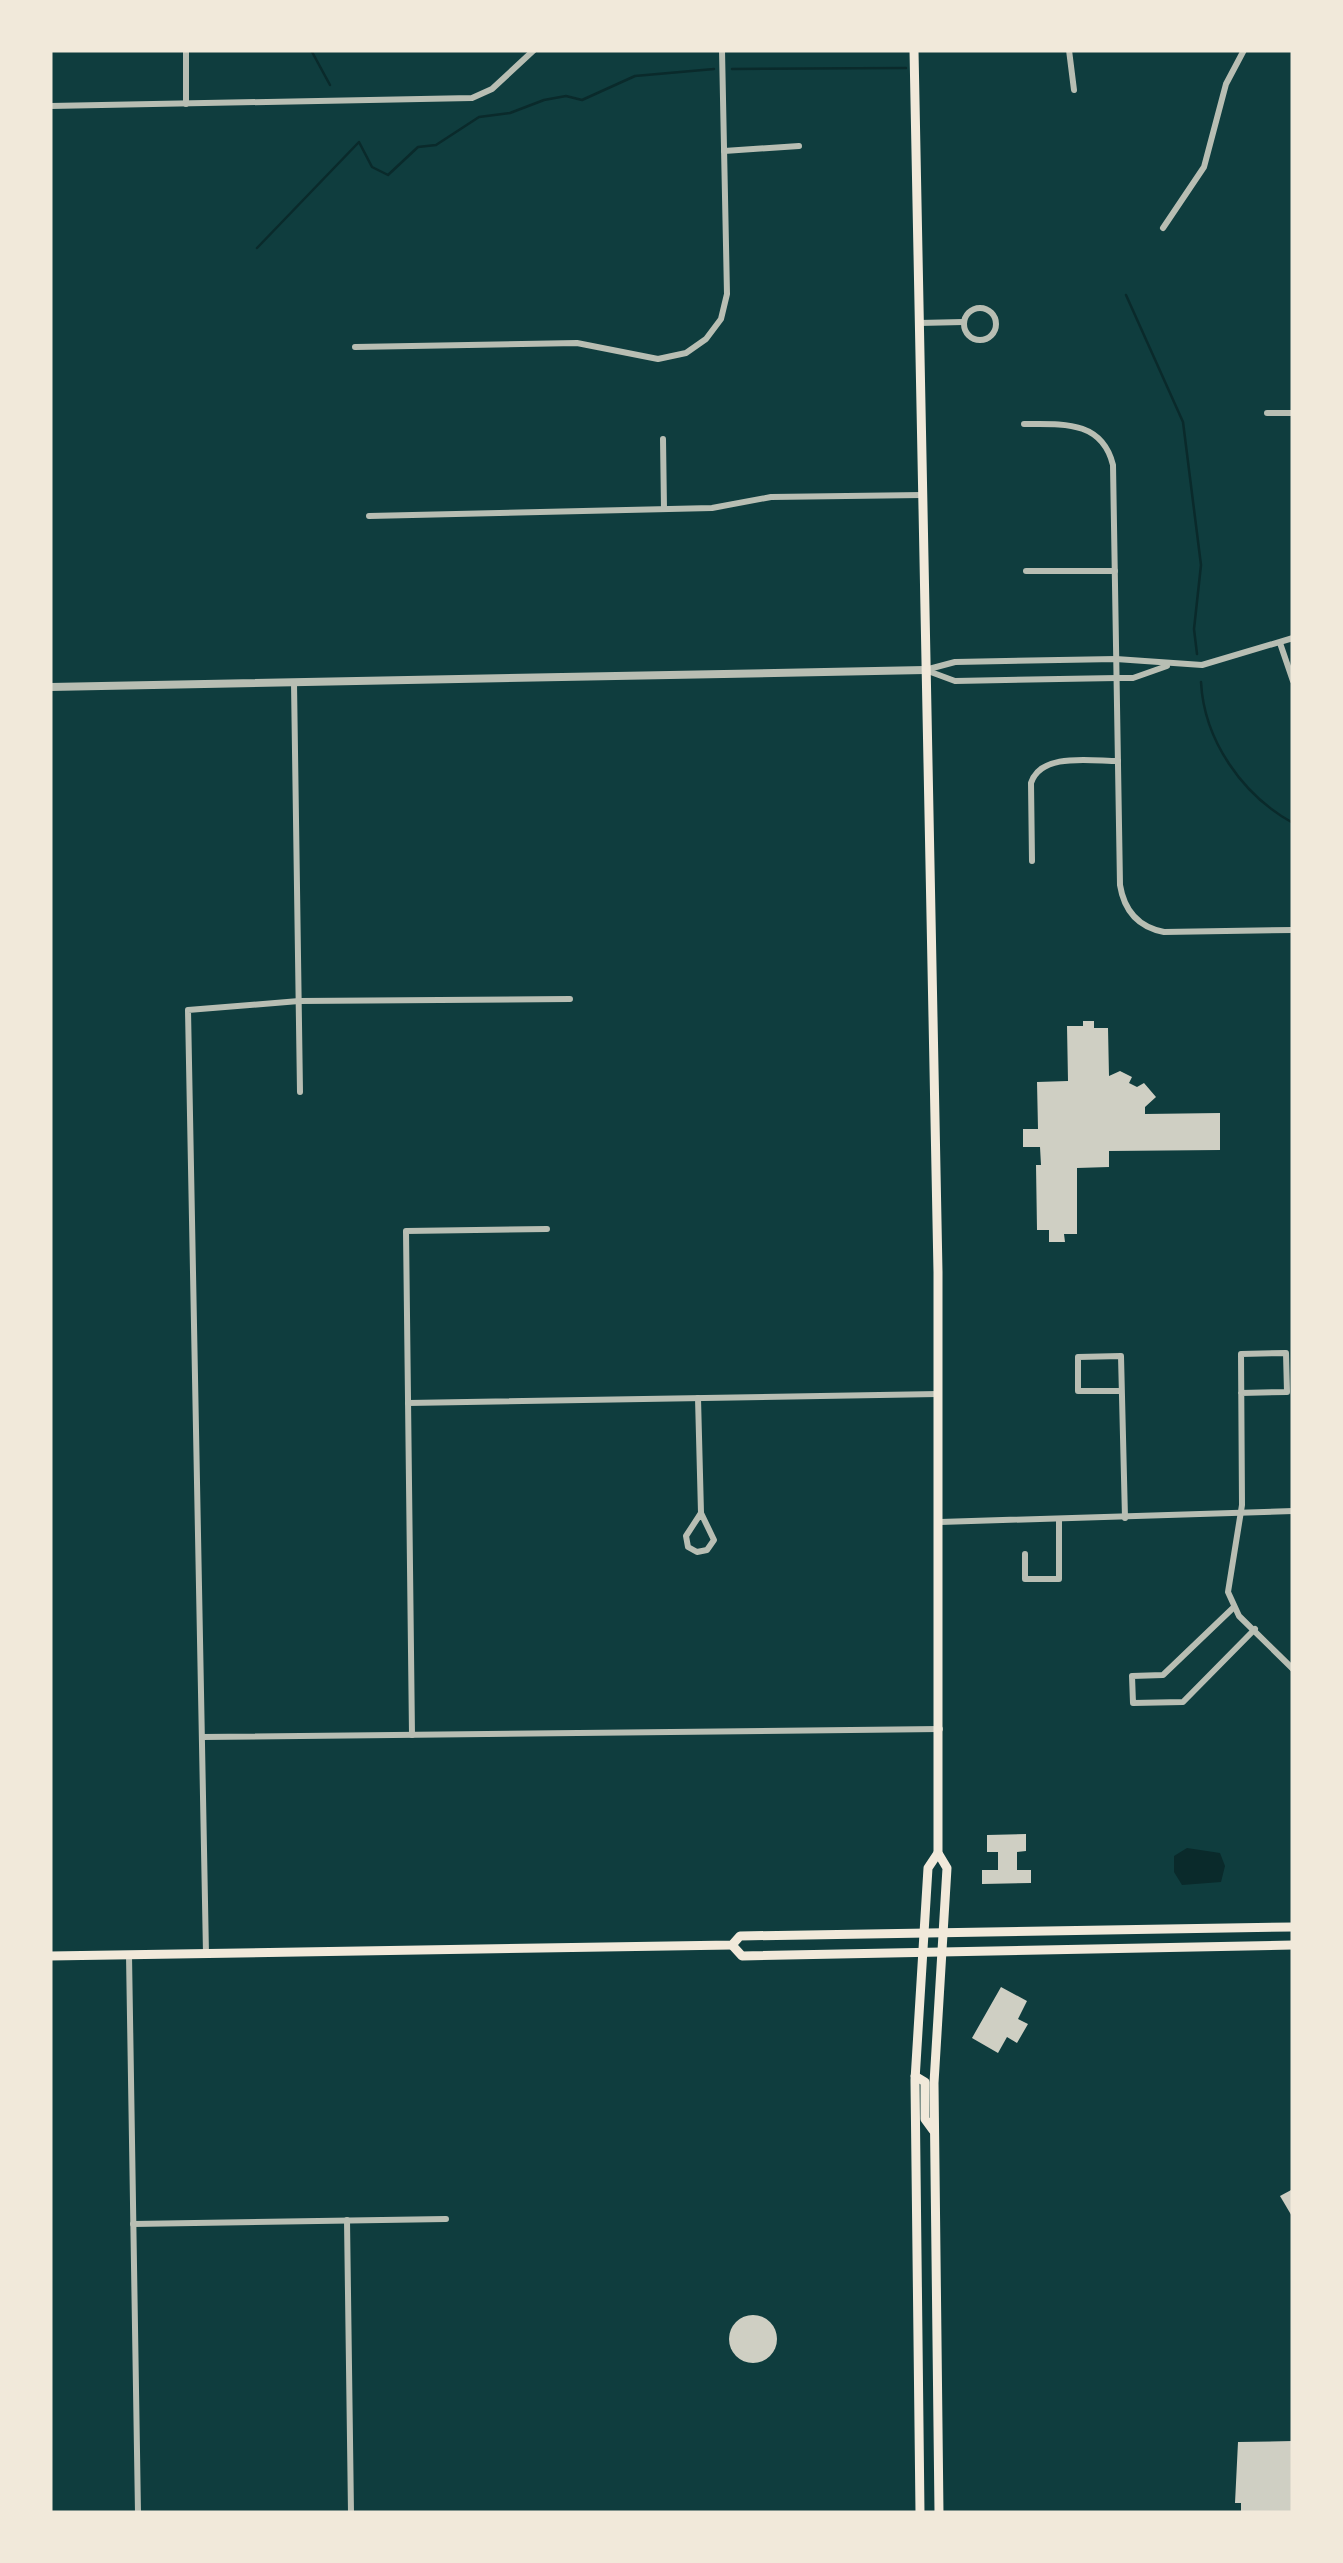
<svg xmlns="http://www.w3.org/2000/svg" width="1343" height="2563" viewBox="0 0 1343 2563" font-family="Quicksand,sans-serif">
<rect width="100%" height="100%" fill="#0f3d3e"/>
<polygon fill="#0a2a2b" points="1187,1848 1220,1853 1225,1866 1221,1882 1182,1885 1174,1872 1174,1856"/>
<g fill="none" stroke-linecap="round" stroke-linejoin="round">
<g stroke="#0a2a2b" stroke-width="2.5">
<polyline points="311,50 330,85"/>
<polyline points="732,69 906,68"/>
<polyline points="257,248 359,142 372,167 388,175 418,147 436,145 479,117 510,113 544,100 566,96 582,100 635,76 714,69"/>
<polyline points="1126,295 1183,422 1201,565 1194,629 1197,654"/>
<path d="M1201 682C1204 740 1242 795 1293 823"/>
</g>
</g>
<g fill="#cfcfc3">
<polygon points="1083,1021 1094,1021 1094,1028 1108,1028 1109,1076 1120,1071 1132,1077 1129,1083 1137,1087 1144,1083 1156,1097 1145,1107 1145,1114 1220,1113 1220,1150 1109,1151 1109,1167 1077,1168 1077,1234 1064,1234 1065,1242 1049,1242 1049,1230 1037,1230 1036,1165 1041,1165 1040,1147 1023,1147 1023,1129 1038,1129 1037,1082 1068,1081 1067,1026 1083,1026"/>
<polygon points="1026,1834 1026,1851 1017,1852 1017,1870 1031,1870 1031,1883 982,1884 982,1870 998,1870 998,1852 987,1852 987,1835"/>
<polygon points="1001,1987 1027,2001 1018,2019 1028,2024 1017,2043 1007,2037 998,2053 972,2038"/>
<polygon points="1293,2189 1293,2218 1280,2196"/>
<circle cx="753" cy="2339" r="24"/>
<polygon points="1293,2441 1293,2513 1241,2513 1241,2503 1235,2503 1238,2442"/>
</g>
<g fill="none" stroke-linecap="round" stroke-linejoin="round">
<g stroke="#b8beb3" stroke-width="6">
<polyline points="186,50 186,104"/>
<polyline points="1069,50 1074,90"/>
<polyline points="50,106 472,98 492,89 534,50"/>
<polyline points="724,151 799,146"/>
<polyline points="1163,228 1204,167 1226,84 1244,50"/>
<circle cx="980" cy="324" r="16"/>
<polyline points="919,323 963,322"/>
<polyline points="355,347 577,343 658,359 686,353 706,339 721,319 727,294 722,50"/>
<polyline points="1267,413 1293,413"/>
<path d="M1024 424C1062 424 1102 420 1113 465L1120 885C1124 910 1138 927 1164 932L1293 930"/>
<polyline points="663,439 664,509"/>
<polyline points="369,516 712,508 771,497 922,495"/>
<polyline points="1026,571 1115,571"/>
<polyline points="1280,643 1293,681"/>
<polyline points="925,670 955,662 1116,659 1202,665 1293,638"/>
<polyline points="928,671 955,681 1117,678 1133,678 1167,666"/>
<polyline points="294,683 300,1092"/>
<path d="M1032 861 1031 783C1041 752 1091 761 1118 761"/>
<polyline points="1121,1391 1078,1391 1078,1357 1121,1356 1125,1518"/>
<polyline points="1241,1393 1287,1392 1286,1353 1241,1354 1242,1505 1228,1592 1239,1616 1293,1669"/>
<polyline points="698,1398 701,1513"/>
<polyline points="408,1403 938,1394"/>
<polygon points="701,1513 714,1540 707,1550 697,1552 688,1547 686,1536"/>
<polyline points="940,1522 1293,1511"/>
<polyline points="1025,1554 1025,1579 1059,1579 1059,1519"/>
<polyline points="1233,1608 1163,1675 1132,1676 1133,1703 1183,1702 1255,1629"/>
<polyline points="412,1735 406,1231 547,1229"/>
<polyline points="202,1737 940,1729"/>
<polyline points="206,1954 188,1010 299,1001 570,999"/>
<polyline points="129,1955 138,2513"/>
<polyline points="347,2220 351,2513"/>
<polyline points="133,2224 446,2219"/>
</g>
<polyline stroke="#b8beb3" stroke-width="8" points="50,687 925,670"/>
<g stroke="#f1e9da" stroke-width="9">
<polyline points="914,50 938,1272 938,1853 947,1868 934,2083 939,2513"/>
<polyline points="732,1945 742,1956 1293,1945"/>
<polyline points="50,1956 732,1945 740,1936 1293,1927"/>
<polyline points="915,2076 925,2082 925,2119 933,2130"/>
<polyline points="920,2513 915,2080 928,1868 938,1853"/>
</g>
</g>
<rect width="1343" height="2563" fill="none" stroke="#f1e9da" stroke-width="105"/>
</svg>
